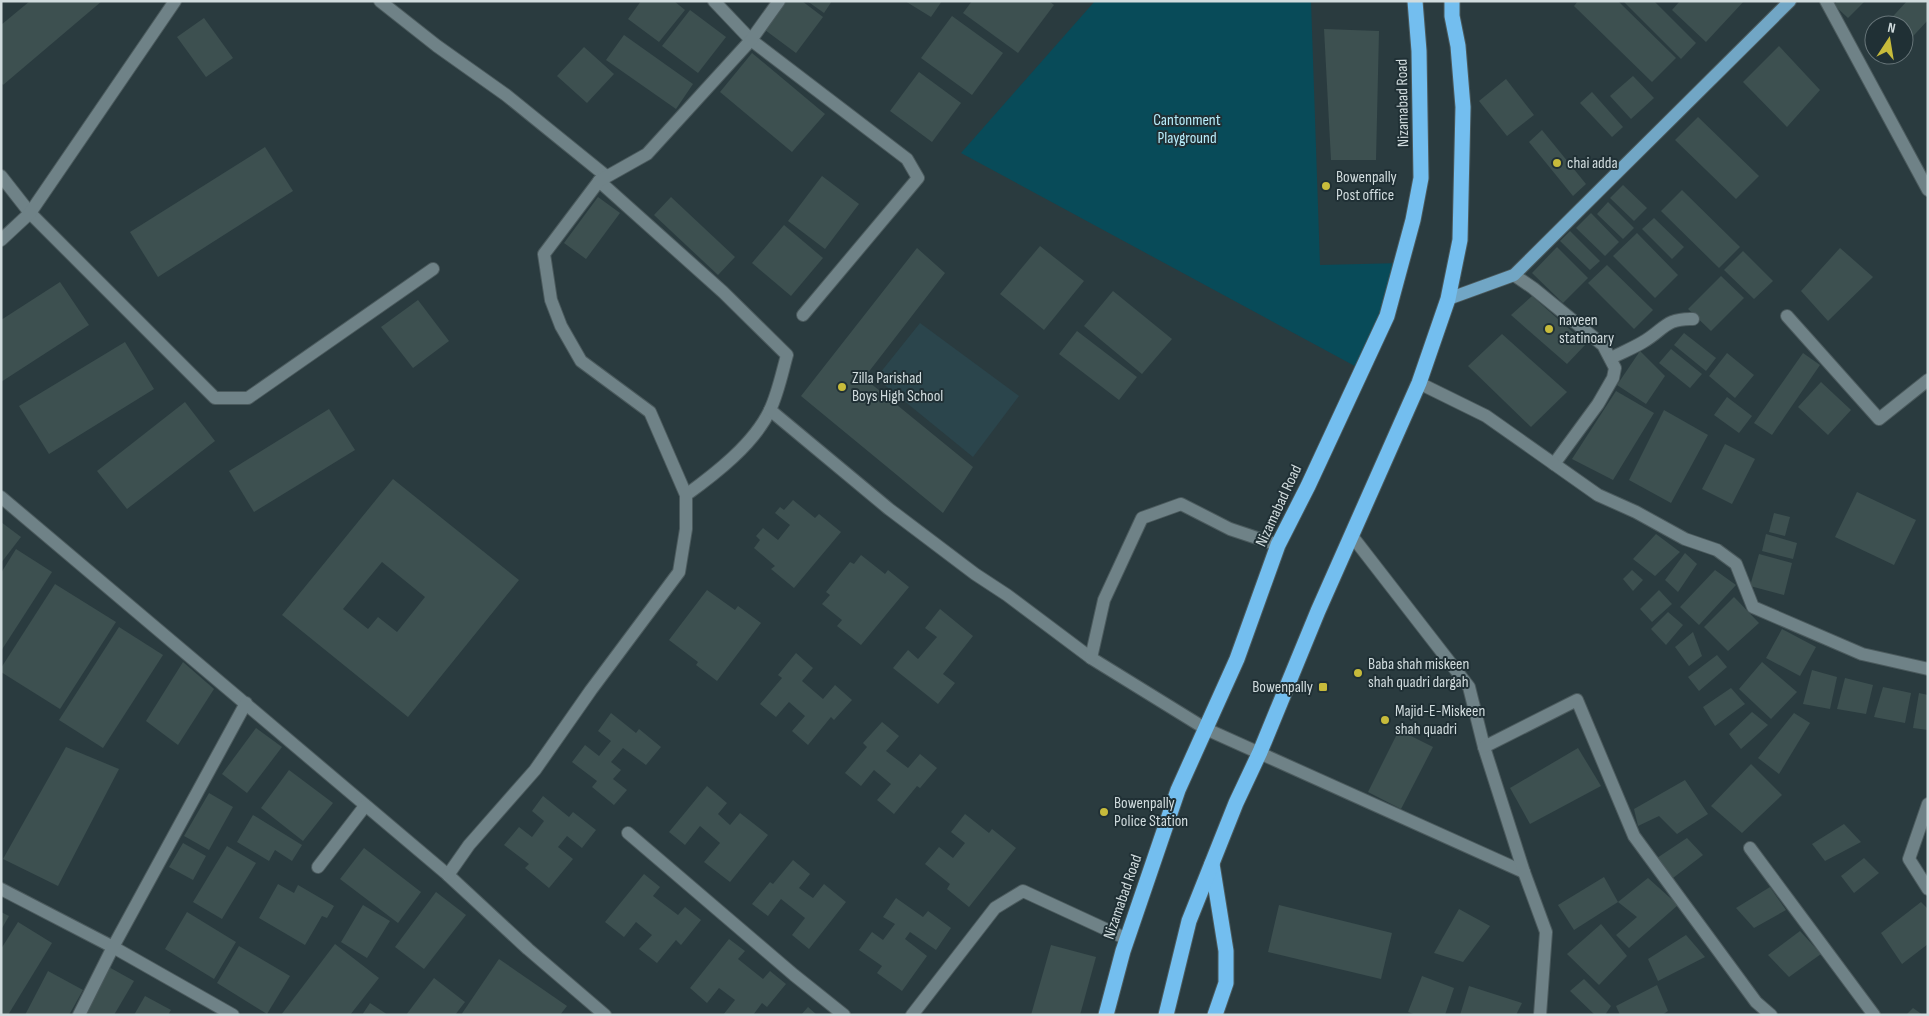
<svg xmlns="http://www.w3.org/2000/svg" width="1929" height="1016" viewBox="0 0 1929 1016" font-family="'Sofia Sans Condensed',sans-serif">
<rect width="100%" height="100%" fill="#2a3b3f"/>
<polygon fill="#2b454c" points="920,323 1019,396 973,457 876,378"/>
<polygon fill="#084b59" points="1095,1 1311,1 1320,265 1403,263 1364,371 961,153"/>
<g fill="#3d5050" fill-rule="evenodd">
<polygon points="30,1 102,1 3,85 1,82 1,25"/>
<polygon points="641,1 674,1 685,10 659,42 628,19"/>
<polygon points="786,1 802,1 823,17 796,53 765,30"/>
<polygon points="807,1 832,1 824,13"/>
<polygon points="905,1 942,1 931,17"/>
<polygon points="972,1 1049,1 1054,5 1018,53 963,13"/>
<polygon points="1578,1 1618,1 1676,58 1652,82 1574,6"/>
<polygon points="1623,1 1654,1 1696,43 1681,59"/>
<polygon points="1680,1 1744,1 1706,42 1672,10"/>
<polygon points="1837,1 1865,1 1848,18 1834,5"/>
<polygon points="1907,1 1924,1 1928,5 1928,20 1904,46 1904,25 1885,25"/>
<polygon points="690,10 726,37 698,73 662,46"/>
<polygon points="952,16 1003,53 972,95 921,58"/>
<polygon points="204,18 233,58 206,77 177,37"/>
<polygon points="1324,29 1379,31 1376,160 1331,160"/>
<polygon points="624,35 693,84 676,109 606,60"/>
<polygon points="1874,37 1874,52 1866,45"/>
<polygon points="1779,46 1820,90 1787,127 1743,82"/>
<polygon points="584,47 614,74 587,103 557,76"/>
<polygon points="752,53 825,114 792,152 720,92"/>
<polygon points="1877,55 1895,55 1887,64"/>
<polygon points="919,72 961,103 932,142 890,111"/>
<polygon points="1633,76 1654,98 1631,119 1610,96"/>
<polygon points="1506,79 1534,115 1507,136 1479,101"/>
<polygon points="1592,92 1623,127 1612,137 1580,103"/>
<polygon points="1698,117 1759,176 1736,199 1675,140"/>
<polygon points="1542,130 1586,184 1573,196 1529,142"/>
<polygon points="265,147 293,191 158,277 130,232"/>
<polygon points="822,176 859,204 825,249 788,221"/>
<polygon points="1623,185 1647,208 1634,221 1610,198"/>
<polygon points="1682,190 1740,247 1719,268 1661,211"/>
<polygon points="598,197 620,213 586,259 564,243"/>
<polygon points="671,197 735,257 718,275 654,215"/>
<polygon points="1608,202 1634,228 1623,239 1597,214"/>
<polygon points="1591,213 1619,242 1605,256 1576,228"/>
<polygon points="1654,218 1684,247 1672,259 1642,229"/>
<polygon points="784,225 823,258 791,296 752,263"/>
<polygon points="1570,231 1600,261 1590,270 1560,241"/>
<polygon points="1637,233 1678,275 1655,298 1613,256"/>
<polygon points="1040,246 1084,281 1044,330 1000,294"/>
<polygon points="1557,247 1588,278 1563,303 1532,273"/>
<polygon points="917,248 945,273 864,378 973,467 943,513 801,396"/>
<polygon points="1840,248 1873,277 1828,321 1801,291"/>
<polygon points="1743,251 1773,281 1754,299 1724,270"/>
<polygon points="1607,265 1653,310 1634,329 1588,283"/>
<polygon points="1721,276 1744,298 1711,331 1688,309"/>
<polygon points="60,282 89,325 1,382 1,320"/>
<polygon points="1113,291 1172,339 1142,374 1084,326"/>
<polygon points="1532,296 1586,344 1567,364 1511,315"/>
<polygon points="418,300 449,341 413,368 381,327"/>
<polygon points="1077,331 1137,377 1119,400 1059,354"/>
<polygon points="1684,333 1716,358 1706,371 1674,345"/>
<polygon points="1502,334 1567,392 1531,427 1468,366"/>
<polygon points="125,342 154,389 49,454 19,406"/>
<polygon points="1671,349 1702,374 1690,388 1659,363"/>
<polygon points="1640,351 1665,376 1646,404 1617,385"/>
<polygon points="1727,353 1754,375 1735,398 1709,376"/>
<polygon points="1803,353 1820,365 1772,435 1754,423"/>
<polygon points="1821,382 1851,410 1828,435 1798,407"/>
<polygon points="1616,391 1654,413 1613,480 1572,459"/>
<polygon points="1727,397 1752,416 1739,433 1714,415"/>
<polygon points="185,402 215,441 127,509 97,471"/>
<polygon points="329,409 355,450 254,512 229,471"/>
<polygon points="1664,410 1708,435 1671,503 1629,480"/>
<polygon points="1725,444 1755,459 1732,504 1702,489"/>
<path d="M393 479 519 580 408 717 282 615ZM382 562 425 597 397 632 378 617 368 629 343 609Z"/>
<polygon points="1857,492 1916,520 1894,565 1835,537"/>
<polygon points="793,500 815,518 819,514 841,532 794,588 771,569 775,566 754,548 760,540 756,536 763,528 778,540 790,525 775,513 780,507 784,510"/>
<polygon points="1774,513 1790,517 1785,536 1769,532"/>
<polygon points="1,522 21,537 1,563"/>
<polygon points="1656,534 1680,552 1655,576 1633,559"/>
<polygon points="1766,534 1797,543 1793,559 1762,551"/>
<polygon points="16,549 52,572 1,651 1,573"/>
<polygon points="1685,553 1697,564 1678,592 1665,580"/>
<polygon points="1759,554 1792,563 1784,595 1750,586"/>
<polygon points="861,555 885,574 888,570 909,587 861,645 837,626 842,620 822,604 830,595 826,592 850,562 854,564"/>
<polygon points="1632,570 1643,580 1633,591 1623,579"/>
<polygon points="1715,570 1736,585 1699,625 1680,607"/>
<polygon points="55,584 116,622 60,709 1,672 1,668"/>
<polygon points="707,590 735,610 738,606 761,623 717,681 696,665 698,662 669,640"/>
<polygon points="1659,590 1672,604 1652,622 1640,609"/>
<polygon points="1734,597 1759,623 1728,651 1704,627"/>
<polygon points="940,609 973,636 943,674 955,683 938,704 893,668 908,650 918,659 937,637 925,628"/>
<polygon points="1668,612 1683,625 1666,645 1651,629"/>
<polygon points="119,627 163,655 103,748 59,720"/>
<polygon points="1782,629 1816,647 1800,676 1766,658"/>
<polygon points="1693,632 1702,656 1689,666 1675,647"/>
<polygon points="796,653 813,668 802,681 823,699 835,685 852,700 834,720 831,717 808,745 792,731 805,716 789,702 776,717 760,704 782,678 778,675"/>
<polygon points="1717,655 1727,667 1699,691 1688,677"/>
<polygon points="183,662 214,689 178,745 146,721"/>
<polygon points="1762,662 1797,692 1771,719 1739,689"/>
<polygon points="1812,670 1837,677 1830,709 1803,704"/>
<polygon points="1845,678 1873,685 1866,714 1837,709"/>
<polygon points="1883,687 1911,693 1905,723 1874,717"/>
<polygon points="1731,688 1745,704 1715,726 1703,707"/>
<polygon points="1919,693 1928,695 1928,730 1913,728"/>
<polygon points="1752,712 1768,725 1741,749 1729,734"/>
<polygon points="611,713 636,733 639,729 661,747 646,765 623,748 611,762 621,770 613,779 627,790 614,805 592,787 597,781 572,762 585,745 599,756 611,741 598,731"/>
<polygon points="1794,713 1810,723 1779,774 1758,758"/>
<polygon points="882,722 899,736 886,751 908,768 920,754 937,768 920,788 917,786 894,814 877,800 891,784 874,770 861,786 845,773 867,747 863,743"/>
<polygon points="256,728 282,747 247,793 222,774"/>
<polygon points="1399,730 1433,747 1401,809 1368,792"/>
<polygon points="66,747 119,769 58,886 3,859"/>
<polygon points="1578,748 1601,786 1530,824 1510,788"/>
<polygon points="1751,764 1782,795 1742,833 1711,806"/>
<polygon points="289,770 333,803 303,841 261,808"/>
<polygon points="1685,780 1708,814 1677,834 1659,816 1638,826 1634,809"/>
<polygon points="707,786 727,803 718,814 730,825 740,813 768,835 730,882 704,862 720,843 700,826 685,845 669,832"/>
<polygon points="209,793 233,807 209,850 184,836"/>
<polygon points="543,796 569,817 573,812 596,830 582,848 567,836 558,847 573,859 549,888 525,868 529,864 504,845 519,827 532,837 544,821 532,811"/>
<polygon points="965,814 989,833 992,829 1016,848 969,907 947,889 950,884 925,864 939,847 953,858 965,843 951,832"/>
<polygon points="253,815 302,845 292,861 275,850 269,861 237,842"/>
<polygon points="1844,824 1861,842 1825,861 1812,844"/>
<polygon points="1687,838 1703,855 1673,878 1657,858"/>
<polygon points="183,843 206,856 193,880 169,867"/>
<polygon points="227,846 256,863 222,919 193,902"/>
<polygon points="364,848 421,892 398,923 340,879"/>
<polygon points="1864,858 1879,873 1854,893 1841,876"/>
<polygon points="793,860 810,874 799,888 813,898 824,884 846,902 809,949 792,935 805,918 781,899 768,916 752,904 770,882 773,884"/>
<polygon points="644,874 660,887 653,896 678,915 685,907 701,920 681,945 676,940 657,963 639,949 652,935 636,922 624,937 605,922"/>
<polygon points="1604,877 1618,902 1574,930 1558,905"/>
<polygon points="1648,878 1678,905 1629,948 1616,935 1637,917 1618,902"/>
<polygon points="278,884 294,893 298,885 334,906 327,918 322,916 305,945 259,918"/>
<polygon points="1770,887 1786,910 1754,928 1736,908"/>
<polygon points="436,892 466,915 424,969 395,947"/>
<polygon points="896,898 923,917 928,911 951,928 936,950 910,932 905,939 927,956 902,991 877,973 882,966 859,950 872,932 883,940 895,924 883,917"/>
<polygon points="1921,902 1928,909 1928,944 1902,964 1881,933"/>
<polygon points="363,905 390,921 367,958 341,942"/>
<polygon points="1279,905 1392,933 1381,979 1268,952"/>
<polygon points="1459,909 1490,926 1463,962 1434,953"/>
<polygon points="1,912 9,916 1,930"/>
<polygon points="187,912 236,942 214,979 165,949"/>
<polygon points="18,922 52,943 8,1015 1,1015 1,949"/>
<polygon points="1601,924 1627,956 1599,985 1567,954"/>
<polygon points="1800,931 1821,954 1789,977 1768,955"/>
<polygon points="1686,935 1705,957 1658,981 1648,959"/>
<polygon points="729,939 745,951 738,959 763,979 770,971 786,984 767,1007 762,1003 753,1015 723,1015 735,1000 719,988 707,1003 690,988"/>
<polygon points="335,944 379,978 350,1015 281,1015"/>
<polygon points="1051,945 1096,957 1080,1015 1031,1015"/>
<polygon points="239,946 290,976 267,1014 217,983"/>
<polygon points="499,959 567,1006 560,1015 461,1015"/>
<polygon points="107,966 134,981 114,1015 85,1015"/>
<polygon points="48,971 83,990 69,1015 25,1015"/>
<polygon points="1422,976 1454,988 1445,1015 1416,1015 1408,1012"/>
<polygon points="434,978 465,1002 455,1015 406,1015"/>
<polygon points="1584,979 1611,1006 1605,1015 1595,1015 1570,991"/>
<polygon points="1657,985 1668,1011 1662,1015 1620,1015 1616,1006"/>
<polygon points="1469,986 1522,1003 1516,1015 1460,1015"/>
<polygon points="145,996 171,1010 168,1015 134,1015"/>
<polygon points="370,1003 388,1015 362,1015"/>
<polygon points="808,1007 817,1015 801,1015"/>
<polygon points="1913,1008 1923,1015 1906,1015"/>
</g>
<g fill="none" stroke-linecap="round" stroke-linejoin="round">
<defs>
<g id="minor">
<polyline points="380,1 437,46 506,95 606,176"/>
<polyline points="714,1 751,40 907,159 918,178 803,315"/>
<polyline points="1826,1 1928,190"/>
<polyline points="1,176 30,213 215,398 248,398 433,269"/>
<path d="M599 181 723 292 787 355C782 373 778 393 770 410 754 444 715 474 686 495"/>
<polyline points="1,240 30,213 175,1"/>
<polyline points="1514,275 1533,288 1603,345 1615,368 1613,378 1598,404 1554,464"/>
<polyline points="1787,316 1879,419 1928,380"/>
<path d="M1611 358C1621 353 1633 348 1643 342 1664 330 1665 318 1693 319"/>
<polyline points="1419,383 1486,416 1598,495 1636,512 1685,539 1717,550 1736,564 1753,607 1862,654 1928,669"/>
<polyline points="770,410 889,509 975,574 1007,595 1091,658 1206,729 1524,872"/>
<polyline points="1,497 448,875 528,949 605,1015"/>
<polyline points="1352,536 1469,687 1484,747 1524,872 1546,932 1540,1015"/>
<polyline points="1091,658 1104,600 1142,518 1181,504 1230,529 1278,545"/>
<polyline points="1484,747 1577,700 1634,836 1756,1002 1771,1015"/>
<polyline points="1928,804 1909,859 1928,889"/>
<polyline points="628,833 794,975 844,1015"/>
<polyline points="1750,848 1874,1015"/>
<polyline points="318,867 365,806"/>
<polyline points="448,875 469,845 535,770 591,690 679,572 686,529 686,495 650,412 581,361 561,326 551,300 544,254 599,181 647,154 751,40 779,1"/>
<polyline points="1,889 113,947 233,1015"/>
<polyline points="79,1015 113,947 246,703"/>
<polyline points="912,1015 995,908 1023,891 1127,939"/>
</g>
<polyline id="major" points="1448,299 1514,275 1790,1"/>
<g id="highway">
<polyline points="1212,864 1226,951 1226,983 1215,1015"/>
<polyline points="1106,1015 1123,951 1178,790 1237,659 1278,545 1308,486 1387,316 1413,220 1421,178 1419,51 1415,1"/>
<polyline points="1166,1015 1189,921 1236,803 1260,752 1318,611 1419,383 1448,299 1460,240 1463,107 1458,46 1452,16 1452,1"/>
</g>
</defs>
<use href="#minor" stroke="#4b5a5d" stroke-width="14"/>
<use href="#major" stroke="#4b5a5d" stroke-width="14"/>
<use href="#highway" stroke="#4b5a5d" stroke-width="17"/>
<use href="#minor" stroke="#6f8287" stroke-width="12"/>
<use href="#major" stroke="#71a6c5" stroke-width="12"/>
<use href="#highway" stroke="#73beef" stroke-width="15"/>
</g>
<g fill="#c7bb3b" stroke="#203035" stroke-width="2">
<circle cx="1557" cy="163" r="5"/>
<circle cx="1326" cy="186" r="5"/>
<circle cx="1549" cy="329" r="5"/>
<circle cx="842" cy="387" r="5"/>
<circle cx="1358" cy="673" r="5"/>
<rect x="1318" y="682" width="10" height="10" rx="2.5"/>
<circle cx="1385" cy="720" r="5"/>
<circle cx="1104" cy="812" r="5"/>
</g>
<g text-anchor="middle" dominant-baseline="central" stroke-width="4" stroke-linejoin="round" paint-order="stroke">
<g font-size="16" fill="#d1dcde" stroke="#203035">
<text transform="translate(1403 103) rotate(-91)">Nizamabad Road</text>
<text transform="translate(1279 506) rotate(-65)">Nizamabad Road</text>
<text transform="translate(1123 897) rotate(-71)">Nizamabad Road</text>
</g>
<g font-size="16" fill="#b7ecfa" stroke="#203035">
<text x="1187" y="120">Cantonment<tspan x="1187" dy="18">Playground</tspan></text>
</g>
<g font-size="16" fill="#d1dcde" stroke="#203035" text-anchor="start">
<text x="1567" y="163">chai adda</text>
<text x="1336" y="177">Bowenpally<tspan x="1336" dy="18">Post office</tspan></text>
<text x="1559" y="320">naveen<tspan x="1559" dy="18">statinoary</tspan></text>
<text x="852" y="378">Zilla Parishad<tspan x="852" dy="18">Boys High School</tspan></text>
<text x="1368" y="664">Baba shah miskeen<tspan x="1368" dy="18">shah quadri dargah</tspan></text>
<text x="1313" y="687" text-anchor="end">Bowenpally</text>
<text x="1395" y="711">Majid-E-Miskeen<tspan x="1395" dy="18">shah quadri</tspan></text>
<text x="1114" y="803">Bowenpally<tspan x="1114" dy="18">Police Station</tspan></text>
</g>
</g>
<rect width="1929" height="1016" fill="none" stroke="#d1dcde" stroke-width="5"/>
<g transform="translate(1889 40) rotate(12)"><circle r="24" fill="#203035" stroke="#677579"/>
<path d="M0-4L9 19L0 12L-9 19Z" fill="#c7bb3b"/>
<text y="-8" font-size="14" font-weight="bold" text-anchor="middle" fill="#d1dcde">N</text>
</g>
</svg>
